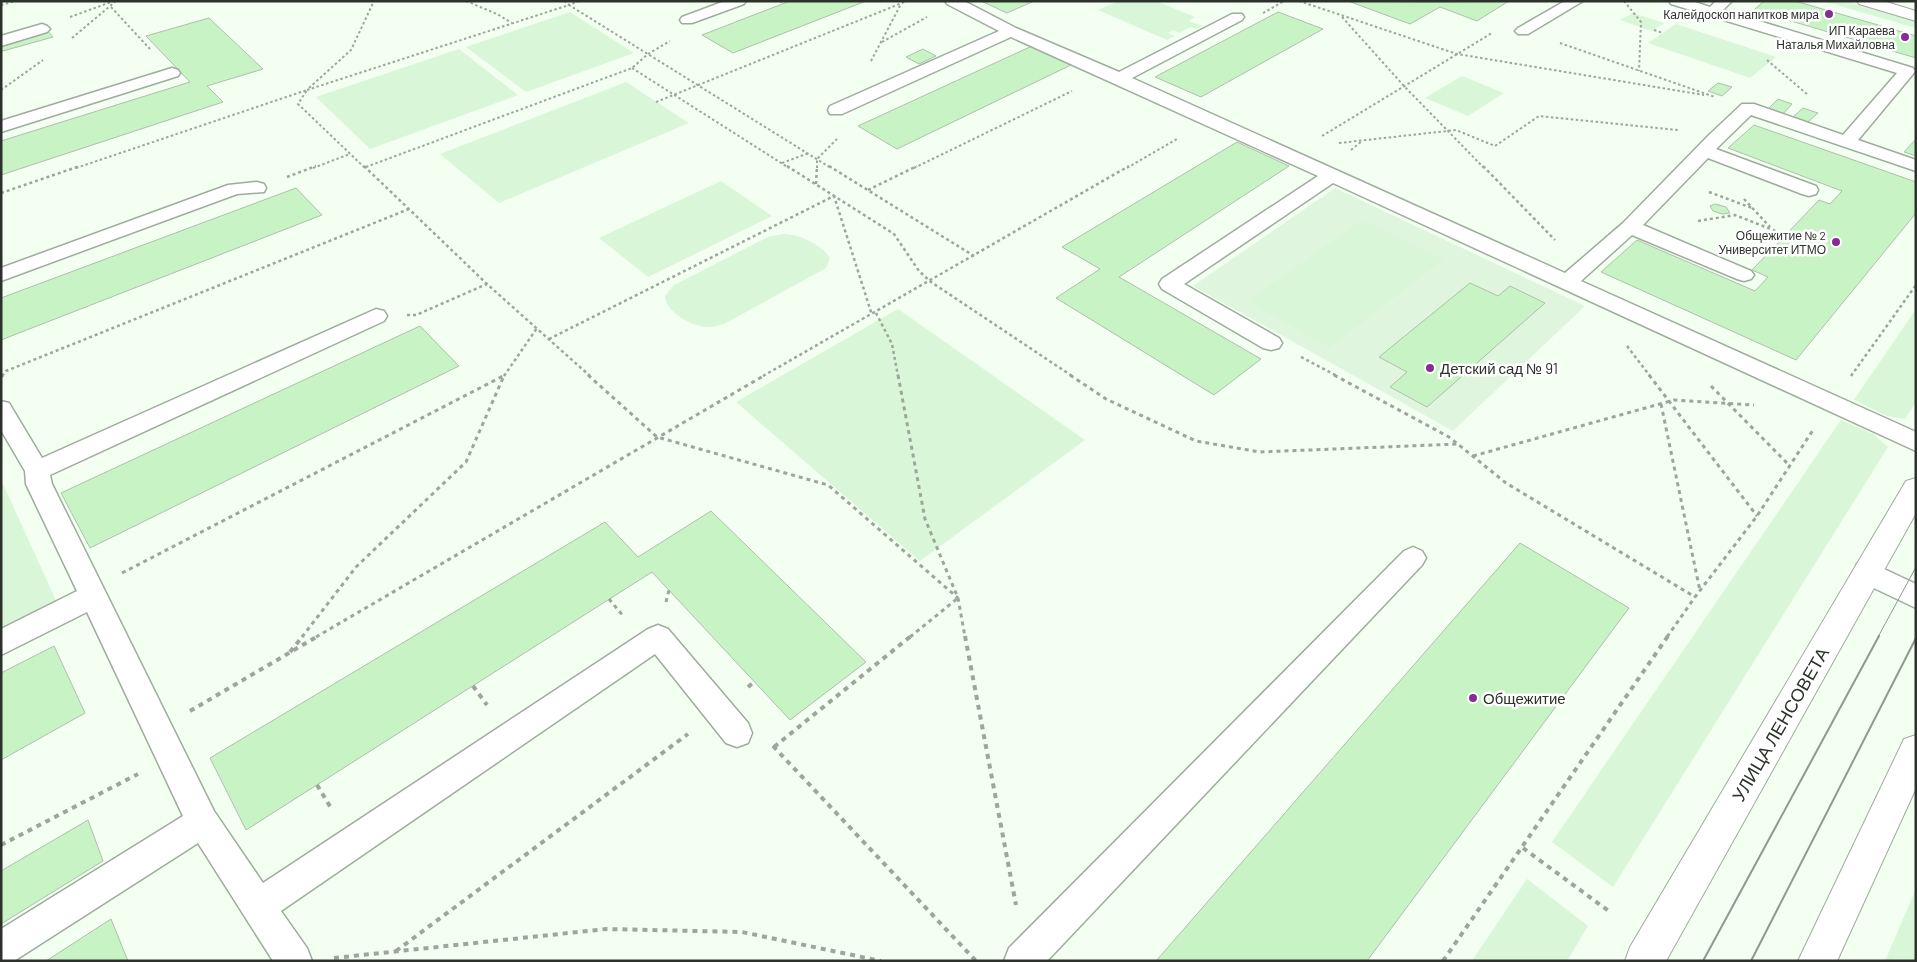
<svg xmlns="http://www.w3.org/2000/svg" width="1917" height="962" viewBox="0 0 1917 962" font-family="Barlow,sans-serif">
<rect width="100%" height="100%" fill="#f2fff1"/>
<polygon fill="#e0f5de" points="1335,188 1585,306 1453,431 1193,286"/>
<g fill="#daf6d8">
<polygon points="1118,1 1156,1 1195,17 1189,21 1203,26 1196,29 1191,27 1179,33 1173,30 1168,33 1175,36 1167,40 1098,10"/>
<polygon points="1823,1 1845,1 1916,21 1916,28"/>
<polygon points="570,12 634,53 526,92 466,47"/>
<polygon points="1633,13 1664,23 1652,31 1620,20"/>
<polygon points="1676,24 1776,57 1750,78 1648,43"/>
<polygon points="459,49 518,95 370,149 316,97"/>
<polygon points="1462,76 1504,93 1468,116 1425,98"/>
<polygon points="626,82 689,123 499,203 440,154"/>
<polygon points="721,181 772,216 648,277 599,238"/>
<polygon points="1362,220 1444,259 1330,348 1247,301"/>
<path d="M783 234C799 234 821 244 830 258L826 268 724 324C719 325 713 327 708 327 693 327 665 312 665 296L674 285 768 237Z"/>
<polygon points="898,309 1085,440 920,561 736,402"/>
<polygon points="1916,309 1916,402 1905,419 1887,416 1854,400"/>
<polygon points="1841,420 1873,434 1888,447 1613,887 1552,842"/>
<polygon points="3,484 58,605 1,633 1,485"/>
<polygon points="1527,879 1588,926 1567,961 1472,961"/>
<polygon points="1916,889 1916,961 1885,961"/>
</g>
<g fill="#c8f4c5" stroke="#b0beae">
<polygon points="790,1 866,1 733,53 702,35"/>
<polygon points="981,1 1034,1 1007,13"/>
<polygon points="1348,1 1426,2 1509,1 1477,21 1440,7 1410,24"/>
<polygon points="1764,1 1795,1 1916,36 1916,58 1754,10"/>
<polygon points="1278,12 1323,29 1201,97 1155,77"/>
<polygon points="209,18 263,69 207,86 223,102 1,175 1,141 190,82 146,36"/>
<polygon points="47,30 53,37 3,51 1,48 1,43"/>
<polygon points="1032,46 1071,65 897,149 858,126"/>
<polygon points="923,49 936,56 919,64 906,57"/>
<polygon points="1718,83 1732,87 1722,96 1708,91"/>
<polygon points="1778,99 1792,104 1782,115 1767,110"/>
<polygon points="1803,108 1818,113 1808,122 1793,117"/>
<polygon points="1754,125 1916,182 1916,213 1796,360 1601,272 1637,240 1755,291 1768,277 1752,270 1819,200 1830,204 1842,191 1728,148"/>
<polygon points="1916,139 1916,156 1904,152"/>
<polygon points="1237,142 1289,166 1119,277 1261,359 1214,395 1056,298 1100,269 1062,247"/>
<polygon points="296,188 322,215 1,340 1,298"/>
<polygon points="1715,204 1726,207 1730,213 1722,214 1713,211 1710,206"/>
<polygon points="1470,283 1498,296 1510,286 1545,303 1427,407 1390,387 1407,372 1379,357"/>
<polygon points="420,326 459,366 90,548 61,493"/>
<polygon points="711,511 866,662 790,720 652,572 246,830 210,758 605,522 638,557"/>
<polygon points="1520,543 1629,608 1367,961 1156,961"/>
<polygon points="54,646 85,713 1,760 1,673"/>
<polygon points="88,820 103,861 1,924 1,871"/>
<polygon points="111,919 128,961 46,961"/>
</g>
<g fill="none" stroke-linecap="round" stroke-linejoin="round">
<defs>
<g id="service">
<polygon points="725,1 746,1 744,4 692,23 682,23 680,20 682,17"/>
<polygon points="945,1 964,1 1016,28 1119,72 1232,14 1242,14 1244,17 1242,20 1132,78 1565,273 1623,223 1709,135 1742,104 1754,104 1843,135 1897,73 1671,4 1669,1 1692,1 1710,7 1716,1 1732,1 1723,10 1913,68 1915,71 1913,74 1858,140 1916,160 1916,171 1751,115 1716,149 1816,186 1818,190 1816,194 1809,196 1802,194 1708,158 1643,225 1751,271 1754,275 1751,279 1744,281 1737,279 1632,235 1581,281 1916,432 1916,451 1333,183 1184,284 1279,338 1282,343 1279,348 1271,350 1263,348 1162,289 1159,284 1162,279 1318,176 1011,37 842,114 830,114 828,110 830,106 999,31 947,4"/>
<polygon points="1565,1 1583,1 1528,34 1518,34 1515,31 1518,28"/>
<polygon points="42,24 47,26 50,29 47,32 1,46 1,36"/>
<polygon points="172,68 178,70 180,73 178,76 1,132 1,121"/>
<polygon points="257,182 264,184 266,188 264,192 237,194 1,281 1,268 228,185"/>
<polygon points="376,309 384,311 387,316 384,321 50,475 52,484 214,811 263,883 648,629 658,625 668,629 748,723 752,733 748,743 737,747 726,743 655,654 281,911 307,948 312,961 273,961 198,843 14,961 1,961 1,929 183,816 87,612 1,655 1,629 77,591 26,484 25,471 1,430 1,401 9,403 42,458"/>
<polygon points="1413,547 1422,551 1426,558 1422,565 1047,961 1004,961 1009,948 1404,551"/>
<polygon points="1867,561 1916,584 1916,608 1857,580 1854,572 1857,564"/>
</g>
<polygon id="minor" points="1857,1 1883,1 1916,11 1916,21 1859,4"/>
<g id="tertiary">
<polygon points="1916,478 1916,513 1666,961 1625,961 1630,947 1906,481"/>
<polygon points="1916,735 1916,788 1837,961 1798,961 1904,739"/>
</g>
</defs>
<use href="#service" stroke="#9eac9d" stroke-width="3"/>
<use href="#minor" stroke="#9eac9d" stroke-width="2"/>
<use href="#tertiary" stroke="#9eac9d" stroke-width="2"/>
<g stroke="#9ca69b" stroke-width="2" stroke-dasharray="2.5 2.5" stroke-linecap="butt">
<polyline points="466,1 497,14 512,23"/>
<polyline points="564,1 569,5 579,1"/>
<polyline points="780,1 784,3"/>
<polyline points="1299,1 1457,54 1704,95"/>
<polyline points="1624,1 1641,22 1639,71"/>
<polyline points="1,5 15,1"/>
<polyline points="111,7 150,49"/>
<polyline points="1263,13 1284,1"/>
<polyline points="70,17 114,1"/>
<polyline points="1342,17 1404,86 1484,168"/>
<polyline points="1654,30 1663,33"/>
<polyline points="72,38 116,1"/>
<polyline points="882,42 927,17"/>
<polyline points="1560,43 1715,97"/>
<polyline points="1767,60 1808,95"/>
<polyline points="871,61 901,4"/>
<polyline points="632,68 789,168"/>
<polyline points="309,88 351,50 374,1"/>
<polyline points="1,90 43,60"/>
<polyline points="307,90 569,5 831,168"/>
<polyline points="656,102 907,1"/>
<polyline points="1322,136 1492,33"/>
<polyline points="1339,143 1456,130 1495,146 1539,116 1678,130"/>
<polyline points="1351,150 1362,141"/>
<polyline points="782,163 809,153"/>
<polyline points="366,167 632,68 648,54 670,41"/>
<polyline points="76,168 307,90 298,104 365,168"/>
<polyline points="313,168 350,154"/>
<polyline points="817,168 817,159 837,139"/>
<polyline points="914,168 1072,91"/>
<polyline points="1127,168 1177,139"/>
</g>
<g stroke="#9ca69b" stroke-width="2.5" stroke-dasharray="3 3" stroke-linecap="butt">
<polyline points="364,166 487,284 590,376"/>
<polyline points="787,166 894,234 919,271 931,282 1072,376"/>
<polyline points="829,166 974,256"/>
<polyline points="1483,166 1555,240"/>
<polyline points="287,177 316,166"/>
<polyline points="816,184 817,166"/>
<polyline points="868,190 917,166"/>
<polyline points="1709,192 1752,208"/>
<polyline points="1,193 80,166"/>
<polyline points="1744,199 1770,227"/>
<polyline points="1698,221 1735,215 1786,235"/>
<polyline points="876,313 892,344 898,376"/>
<polyline points="407,315 416,315 487,284"/>
<polyline points="549,339 834,196 872,315"/>
<polyline points="1627,346 1650,376"/>
<polyline points="1301,357 1337,376"/>
<polyline points="2,376 6,371 409,209"/>
<polyline points="504,376 537,328"/>
<polyline points="763,376 1129,166"/>
<polyline points="1851,376 1916,285"/>
</g>
<g stroke="#9ca69b" stroke-width="3" stroke-dasharray="4 4" stroke-linecap="butt">
<polyline points="588,375 657,437 828,485 958,598"/>
<polyline points="898,375 925,519 958,598 965,637"/>
<polyline points="1070,375 1106,399 1196,441 1260,452 1458,444"/>
<polyline points="1334,375 1449,437 1506,483 1695,597"/>
<polyline points="1649,375 1757,516"/>
<polyline points="1,377 3,375"/>
<polyline points="1711,386 1790,466"/>
<polyline points="1661,404 1700,591"/>
<polyline points="1473,456 1674,400 1754,405"/>
<polyline points="122,573 505,375"/>
<polyline points="609,599 624,617"/>
<polyline points="666,602 669,590"/>
<polyline points="302,637 356,567 466,462 503,378"/>
<polyline points="316,637 765,375"/>
<polyline points="910,637 958,598"/>
<polyline points="1667,637 1695,597 1757,516 1813,430"/>
</g>
<g stroke="#9ca69b" stroke-width="4" stroke-dasharray="5 5" stroke-linecap="butt">
<polyline points="965,636 1016,905"/>
<polyline points="290,652 303,636"/>
<polyline points="473,686 487,705"/>
<polyline points="748,687 754,682"/>
<polyline points="190,711 318,636"/>
<polyline points="773,746 976,961"/>
<polyline points="774,747 911,636"/>
<polyline points="317,785 331,808"/>
<polyline points="1,845 138,774"/>
<polyline points="1523,848 1610,912"/>
<polyline points="396,951 688,734"/>
<polyline points="334,958 606,929 742,932 881,961"/>
<polyline points="1443,961 1668,636"/>
</g>
<use href="#service" fill="#fff" fill-rule="evenodd"/>
<use href="#minor" fill="#fff" fill-rule="evenodd"/>
<use href="#tertiary" fill="#fff" fill-rule="evenodd"/>
<polyline stroke="#8f998e" stroke-width="1" points="1878,637 1916,567"/>
<g stroke="#8f998e" stroke-width="2">
<polyline points="1703,961 1879,636"/>
<polyline points="1751,961 1916,638"/>
</g>
</g>
<g fill="#892b95" stroke="#fff" stroke-width="2">
<circle cx="1829" cy="14" r="5"/>
<circle cx="1905" cy="37" r="5"/>
<circle cx="1836" cy="242" r="5"/>
<circle cx="1430" cy="368" r="5"/>
<circle cx="1473" cy="698" r="5"/>
</g>
<g text-anchor="middle" dominant-baseline="central" stroke-width="5" stroke-linejoin="round" paint-order="stroke">
<g font-size="12" fill="#2c322b" stroke="#fff" text-anchor="end">
<text x="1819" y="14">Калейдоскоп напитков мира</text>
<text x="1895" y="30">ИП Караева<tspan x="1895" dy="14">Наталья Михайловна</tspan></text>
<text x="1826" y="235">Общежитие № 2<tspan x="1826" dy="14">Университет ИТМО</tspan></text>
</g>
<g font-size="15" fill="#2c322b" stroke="#fff" text-anchor="start">
<text x="1440" y="368">Детский сад № 91</text>
<text x="1483" y="698">Общежитие</text>
</g>
<g font-size="18" fill="#2c322b" stroke="#fff">
<text transform="translate(1780 724) rotate(-60)">УЛИЦА ЛЕНСОВЕТА</text>
</g>
</g>
<rect width="1917" height="962" fill="none" stroke="#2c322b" stroke-width="5"/>
</svg>
